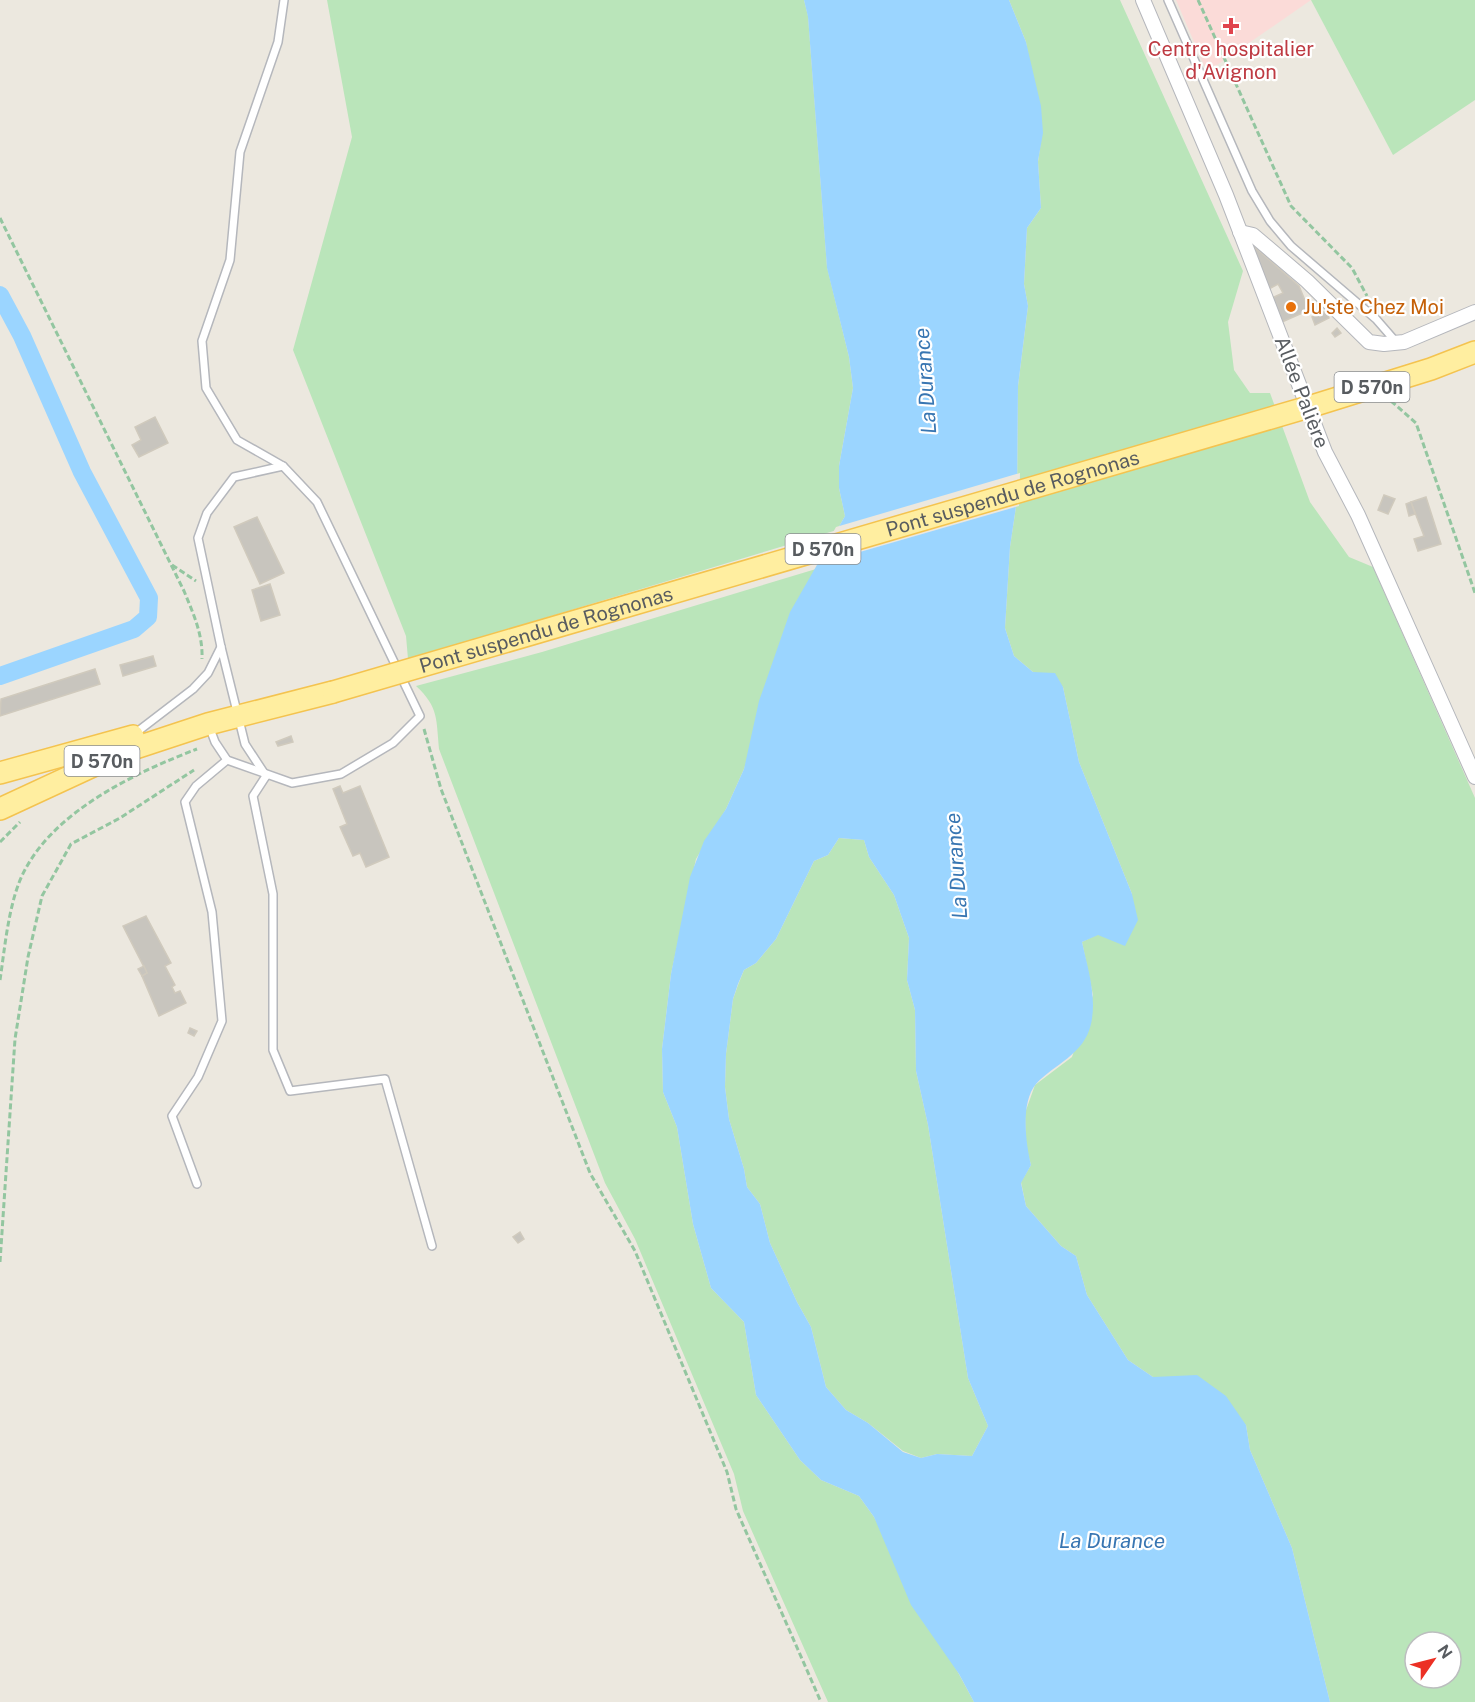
<svg xmlns="http://www.w3.org/2000/svg" width="1475" height="1702" viewBox="0 0 1475 1702" font-family="'Public Sans',sans-serif">
<rect width="100%" height="100%" fill="#ece8df"/>
<polygon fill="#fbdbd8" points="1176,0 1311,0 1207,72"/>
<g fill="#bae5ba" fill-rule="evenodd">
<polygon points="327,0 804,0 808,16 827,267 849,357 853,388 839,466 839,488 845,516 837,530 408,659 406,636 293,350 352,137"/>
<path d="M1009 0H1120L1243 271 1228 322 1234 370 1250 393H1270L1310 502 1349 557 1373 567 1475 798V1702H1330L1292 1548 1250 1450 1246 1425 1167 1378 1153 1377 1128 1360 1087 1295 1076 1256 1061 1246 1026 1206 1021 1182 1031 1165 1026 1147 1025 1113 1035 1085 1072 1057 1093 995 1082 942 1098 934 1132 894 1079 762 1063 687 1033 672 1014 656 1005 628 1010 547 1017 500 1018 386 1028 306 1024 284 1027 228 1041 208 1038 162 1041 141 1026 42ZM1415 1642H1451V1678H1415Z"/>
<polygon points="1311,0 1475,0 1475,100 1393,155"/>
<path d="M816 569 807 586 744 769 726 809 696 859 671 974 662 1049 663 1092 677 1127 693 1224 711 1288 744 1322 756 1395 800 1460 821 1480 859 1496 874 1517 974 1702H828L743 1511 734 1474 635 1239 605 1183 439 749C436 720 439 707 416 686L542 652Z"/>
<polygon points="839,838 864,840 869,857 894,895 909,938 907,980 915,1010 916,1071 928,1125 968,1378 988,1426 972,1456 937,1454 921,1458 903,1451 868,1423 846,1410 826,1387 811,1327 797,1302 770,1243 760,1204 747,1187 744,1169 729,1119 725,1087 726,1054 733,999 738,985 744,970 756,963 776,939 814,861 828,855"/>
</g>
<path fill="#9bd5ff" fill-rule="evenodd" d="M804 0H1009L1026 42 1041 106 1043 133 1038 161 1041 208 1027 228 1024 284 1028 306 1018 386 1017 500 1010 547 1005 628 1014 656 1033 672 1055 673 1063 687 1079 762 1132 894 1138 920 1125 946 1098 935 1082 942C1088 969 1097 997 1091 1024 1084 1055 1054 1064 1036 1084 1020 1103 1026 1144 1031 1165L1021 1183 1026 1206 1061 1246 1076 1256 1087 1295 1128 1360 1153 1377 1197 1375 1226 1396 1246 1425 1250 1450 1292 1548 1330 1702H974L959 1674 911 1605 874 1517 859 1496 821 1480 800 1460 756 1395 744 1322 711 1288 693 1224 677 1127 663 1092 662 1049 671 974 690 877 704 841 726 809 744 769 759 701 790 612 845 516 839 488V466L853 388 849 357 827 268 808 17ZM839 838 864 840 869 857 894 895 909 938 907 980 915 1010 916 1071 928 1125 968 1378 988 1426 972 1456 937 1454 921 1458 903 1452 868 1423 846 1410 826 1387 811 1327 797 1302 770 1243 760 1204 747 1187 744 1169 729 1119 725 1087 726 1054 733 999 738 984 744 970 756 963 776 939 814 861 828 855Z"/>
<polygon fill="#ece8df" points="1020,473 1019,506 815,565 836,527"/>
<g fill="none" stroke-linecap="round" stroke-linejoin="round">
<polyline stroke="#9bd5ff" stroke-width="18" points="0,295 22,336 82,472 149,598 148,617 134,629 0,676"/>
</g>
<g fill="#c8c5be" stroke="#d0cabd" stroke-width="1.5">
<polygon points="1249,242 1299,286 1309,310 1282,322 1272,298 1283,293 1278,284 1269,289"/>
<polygon points="1326,311 1329,318 1315,325 1312,317"/>
<polygon points="1337,328 1341,333 1335,337 1332,333"/>
<polygon points="155,417 168,443 139,457 132,445 141,440 135,427"/>
<polygon points="1384,495 1395,499 1388,514 1378,510"/>
<polygon points="1426,497 1441,544 1418,551 1414,539 1424,536 1411,502"/>
<polygon points="1411,502 1415,514 1409,516 1406,504"/>
<polygon points="257,517 284,573 260,584 234,527"/>
<polygon points="270,584 280,615 261,621 252,590"/>
<polygon points="153,656 156,666 123,676 120,665"/>
<polygon points="95,669 100,684 0,716 1,699"/>
<polygon points="291,736 293,742 278,746 276,742"/>
<polygon points="340,786 343,793 360,786 389,857 366,867 360,853 353,856 340,827 347,824 333,789"/>
<polygon points="146,916 171,963 165,966 175,985 172,987 175,993 180,991 186,1003 159,1016 142,976 147,973 123,926"/>
<polygon points="144,966 147,973 142,976 138,969"/>
<polygon points="190,1028 197,1031 194,1036 188,1033"/>
<polygon points="520,1232 524,1239 518,1243 513,1237"/>
</g>
<g fill="none" stroke-linecap="round" stroke-linejoin="round">
<defs>
<g id="lane">
<polyline points="1168,0 1252,191 1270,221 1291,246 1376,319 1396,342"/>
<polyline points="209,726 215,742 227,760 292,783 341,774 393,743 420,716 317,502 283,466 237,440 206,388 202,341 230,260 240,152 278,42 284,0"/>
<polyline points="133,735 193,689 208,673 221,647"/>
<polyline points="266,776 253,796 273,894 273,1050 290,1091 385,1079 432,1246"/>
<polyline points="266,776 245,744 221,647 198,538 207,513 234,477 283,466"/>
<polyline points="197,1184 172,1116 198,1077 222,1021 212,912 185,802 196,786 227,760"/>
</g>
<g id="street">
<polyline points="1143,0 1226,195 1325,452 1358,515 1475,777"/>
<polyline points="1240,232 1253,235 1307,281 1369,342 1384,344 1404,342 1475,312"/>
</g>
<g id="primary">
<polyline points="1312,406 1431,369 1475,352"/>
<polyline points="0,773 133,736"/>
<polyline points="0,809 123,752 208,724 333,692"/>
</g>
</defs>
<use href="#lane" stroke="#b5b7bc" stroke-width="10"/>
<use href="#street" stroke="#b5b7bc" stroke-width="16"/>
<use href="#primary" stroke="#f4c34f" stroke-width="24"/>
<g stroke="#93c6a0" stroke-width="3" stroke-dasharray="6 3" stroke-linecap="butt">
<polyline points="1198,0 1291,206 1352,268 1367,296"/>
<path d="M0 218 184 591C193 613 203 634 202 659"/>
<polyline points="1391,401 1416,423 1475,593"/>
<polyline points="172,565 196,581"/>
<polyline points="424,729 441,789 590,1173 635,1251 727,1472 736,1509 821,1702"/>
<polyline points="0,842 20,822"/>
<path d="M0 980C5 947 9 897 26 868 58 809 137 772 197 749"/>
<polyline points="0,1262 15,1039 28,957 42,896 71,844 120,818 194,770"/>
</g>
<use href="#lane" stroke="#fff" stroke-width="7"/>
<use href="#street" stroke="#fff" stroke-width="14"/>
<use href="#primary" stroke="#ffeea0" stroke-width="21"/>
<defs>
<g id="primary-bridge">
<path id="s1" d="M333 692 1312 406"/>
</g>
</defs>
<use href="#primary-bridge" stroke="#f4c34f" stroke-width="24" stroke-linecap="butt"/>
<use href="#primary-bridge" stroke="#ffeea0" stroke-width="21"/>
</g>
<path fill="#e0444e" stroke="#fff" stroke-width="2" d="M1228 17h6v6h6v6h-6v6h-6v-6h-6v-6h6z"/>
<circle fill="#e8710a" stroke="#fff" stroke-width="2" cx="1291" cy="307" r="6"/>
<g text-anchor="middle" dominant-baseline="central" stroke-width="4.5" stroke-linejoin="round" paint-order="stroke">
<g fill="#fff" stroke="#8a8d90" stroke-width="1.5">
<rect x="1334.5" y="372" width="75" height="30" rx="4.5"/>
<rect x="785.5" y="534" width="75" height="30" rx="4.5"/>
<rect x="64.5" y="746" width="75" height="30" rx="4.5"/>
</g>
<g font-size="18" font-weight="bold" fill="#585c60">
<text x="1372" y="387">D 570n</text>
<text x="823" y="549">D 570n</text>
<text x="102" y="761">D 570n</text>
</g>
<g font-size="20" fill="#be3a42" stroke="#fff">
<text x="1231" y="49">Centre hospitalier<tspan x="1231" dy="23">d'Avignon</tspan></text>
</g>
<g font-size="20" fill="#c56008" stroke="#fff" text-anchor="start">
<text x="1303" y="307">Ju'ste Chez Moi</text>
</g>
<g font-size="20" fill="#585c60" stroke="#fff">
<text transform="translate(1302 392) rotate(69)">Allée Palière</text>
<text stroke="none"><textPath href="#s1" startOffset="708">Pont suspendu de Rognonas</textPath></text>
<text stroke="none"><textPath href="#s1" startOffset="222">Pont suspendu de Rognonas</textPath></text>
</g>
<g font-size="21" font-style="italic" fill="#3876b2" stroke="#fff">
<text transform="translate(925 381) rotate(-94)">La Durance</text>
<text transform="translate(956 866) rotate(-94)">La Durance</text>
<text x="1112" y="1540">La Durance</text>
</g>
</g>
<g transform="translate(1433 1660) rotate(55)"><circle r="28" fill="#ffffff" stroke="#bcbebf" stroke-width="1.5"/>
<path d="M0-4.5L10 22L0 15L-10 22Z" fill="#ec3024"/>
<text y="-9" font-size="16" font-weight="bold" text-anchor="middle" fill="#585c60">N</text>
</g>
</svg>
